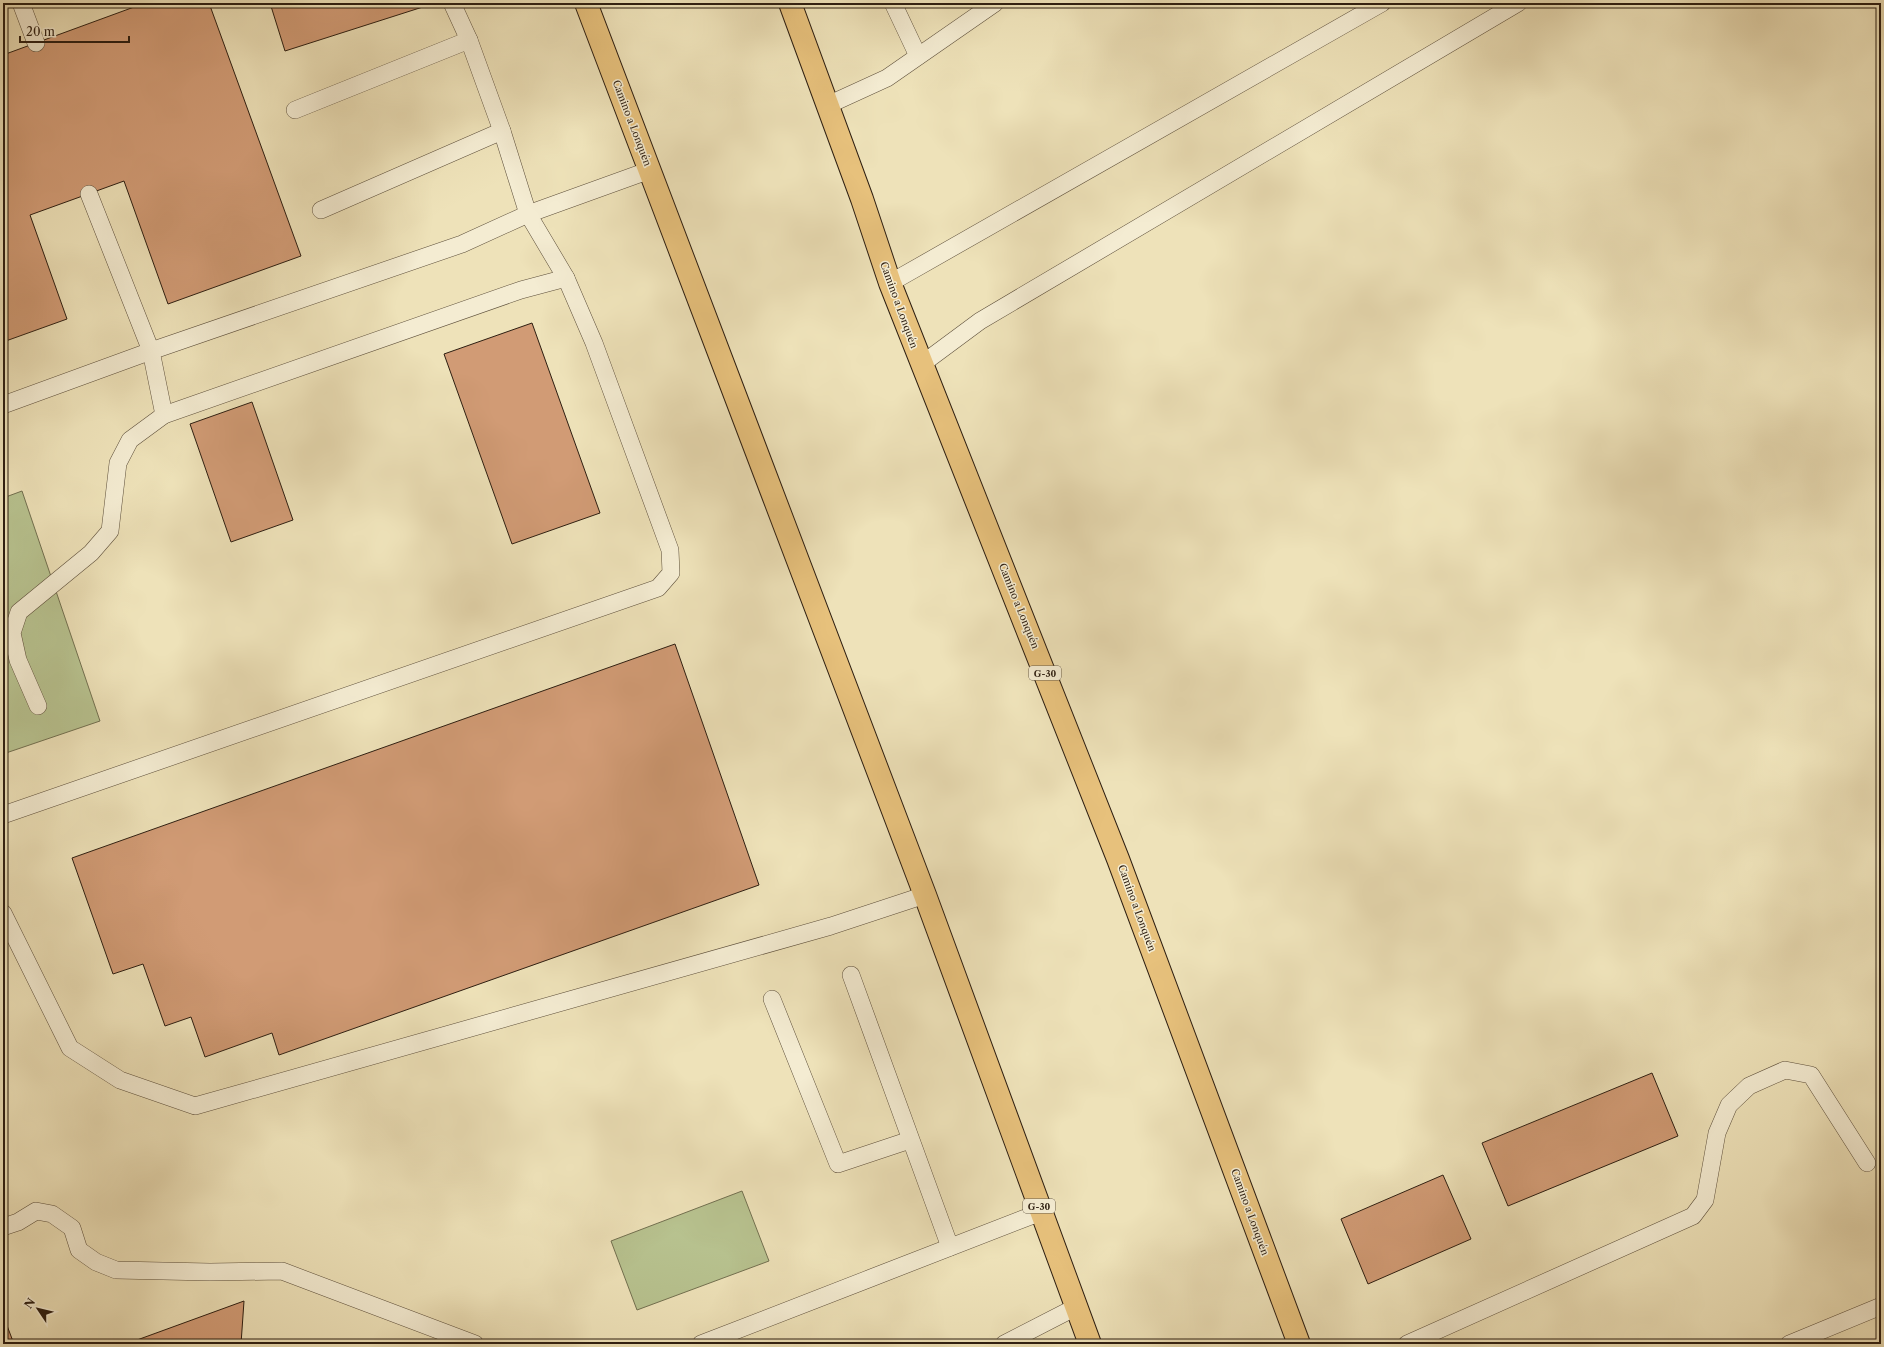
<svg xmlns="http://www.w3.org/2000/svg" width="1884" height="1347" viewBox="0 0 1884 1347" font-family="'Libre Caslon Text',serif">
<rect width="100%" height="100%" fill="#eee2b9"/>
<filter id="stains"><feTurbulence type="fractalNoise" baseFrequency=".005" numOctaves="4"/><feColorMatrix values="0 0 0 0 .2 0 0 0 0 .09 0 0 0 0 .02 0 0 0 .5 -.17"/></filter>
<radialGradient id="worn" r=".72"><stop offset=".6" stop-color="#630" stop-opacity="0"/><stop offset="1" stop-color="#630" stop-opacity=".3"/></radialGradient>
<g fill="#b8c390" stroke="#727050">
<polygon points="22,491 100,721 3,754 3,498"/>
<polygon points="742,1191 769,1261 637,1310 611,1241"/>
</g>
<g fill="#d19b75" stroke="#2d1e11">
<polygon points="145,3 209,3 301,256 168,304 124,181 30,215 67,319 3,342 3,55"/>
<polygon points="270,3 429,3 429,5 285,51"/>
<polygon points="532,323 600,513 512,544 444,354"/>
<polygon points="252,402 293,520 231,542 190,424"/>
<polygon points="675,644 759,885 279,1055 272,1033 205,1057 191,1017 165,1026 143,964 113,974 72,858"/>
<polygon points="1652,1073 1678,1136 1508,1206 1482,1143"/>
<polygon points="1443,1175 1471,1239 1368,1284 1341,1219"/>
<polygon points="244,1301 241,1344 126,1344"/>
<polygon points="3,1315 14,1344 3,1344"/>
</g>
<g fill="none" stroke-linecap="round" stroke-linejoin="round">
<defs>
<g id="lane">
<polyline points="21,3 36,43"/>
<polyline points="452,3 469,40 502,131 528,214 566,278"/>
<polyline points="893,3 918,56"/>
<polyline points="828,105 887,78 995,3"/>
<polyline points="295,110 469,40"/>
<polyline points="89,194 151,351 164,415"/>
<polyline points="321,210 502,131"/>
<polyline points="890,283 1382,3"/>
<polyline points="922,364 980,321 1518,3"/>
<polyline points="3,405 151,351 462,244 528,214 650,170"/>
<polyline points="3,815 658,588 671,573 670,550 594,343 566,278 521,290 164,415 130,440 118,463 110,531 91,553 19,612 12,633 18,660 38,706"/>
<polyline points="3,913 70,1048 120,1080 195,1106 831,926 925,895"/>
<polyline points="851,975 950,1247"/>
<polyline points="772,999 838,1164 910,1140"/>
<polyline points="3,1227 18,1222 36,1211 52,1214 72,1228 79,1250 96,1262 116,1270 210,1272 282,1271 475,1344"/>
<path d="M701 1344C814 1300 928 1256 1041 1212"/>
<polyline points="1004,1344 1076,1307"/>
<polyline points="1407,1344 1693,1216 1705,1200 1717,1133 1729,1105 1749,1086 1785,1070 1811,1075 1867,1163"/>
<polyline points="1789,1344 1881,1306"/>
</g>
<g id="primary">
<polyline points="586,3 925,895 1090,1344"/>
<polyline points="790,3 862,199 890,283 1118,859 1299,1344"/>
</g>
</defs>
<use href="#lane" stroke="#5d4f3b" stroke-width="18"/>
<use href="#primary" stroke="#2d1e11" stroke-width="24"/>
<use href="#lane" stroke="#f4ecd2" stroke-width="17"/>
<use href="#primary" stroke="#e7c17c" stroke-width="22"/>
</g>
<g text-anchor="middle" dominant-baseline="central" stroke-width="3" stroke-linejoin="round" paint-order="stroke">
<g fill="#f4ecd2" stroke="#695c4b" stroke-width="1">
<rect x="1029" y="666" width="32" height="14" rx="3"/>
<rect x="1023" y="1199" width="32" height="14" rx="3"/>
</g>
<g font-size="9" font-weight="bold" fill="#2d1e11">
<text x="1045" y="673">G-30</text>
<text x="1039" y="1206">G-30</text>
</g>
<g font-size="10" fill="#2d1e11" stroke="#f4ecd2">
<text transform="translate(632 123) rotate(69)">Camino a Lonquén</text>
<text transform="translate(899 305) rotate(70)">Camino a Lonquén</text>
<text transform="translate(1019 606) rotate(68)">Camino a Lonquén</text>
<text transform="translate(1137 908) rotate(70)">Camino a Lonquén</text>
<text transform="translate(1250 1212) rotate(70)">Camino a Lonquén</text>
</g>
</g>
<rect width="1884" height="1347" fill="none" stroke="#eee2b9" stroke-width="16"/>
<rect x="4" y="4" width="1876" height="1339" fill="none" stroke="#2d1e11" stroke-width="2"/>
<rect x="8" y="8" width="1868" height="1331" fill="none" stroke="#2d1e11"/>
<g transform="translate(38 1309) rotate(305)" stroke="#f4ecd2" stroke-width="3" paint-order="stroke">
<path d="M0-3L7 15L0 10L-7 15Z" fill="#2d1e11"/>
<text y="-6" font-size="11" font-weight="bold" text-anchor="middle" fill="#2d1e11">N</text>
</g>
<path d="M20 36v6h109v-6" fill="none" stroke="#2d1e11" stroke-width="2"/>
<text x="26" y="36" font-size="12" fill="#2d1e11" stroke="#f4ecd2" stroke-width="3" paint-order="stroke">20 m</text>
<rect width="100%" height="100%" filter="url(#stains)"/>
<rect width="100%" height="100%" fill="url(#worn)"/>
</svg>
